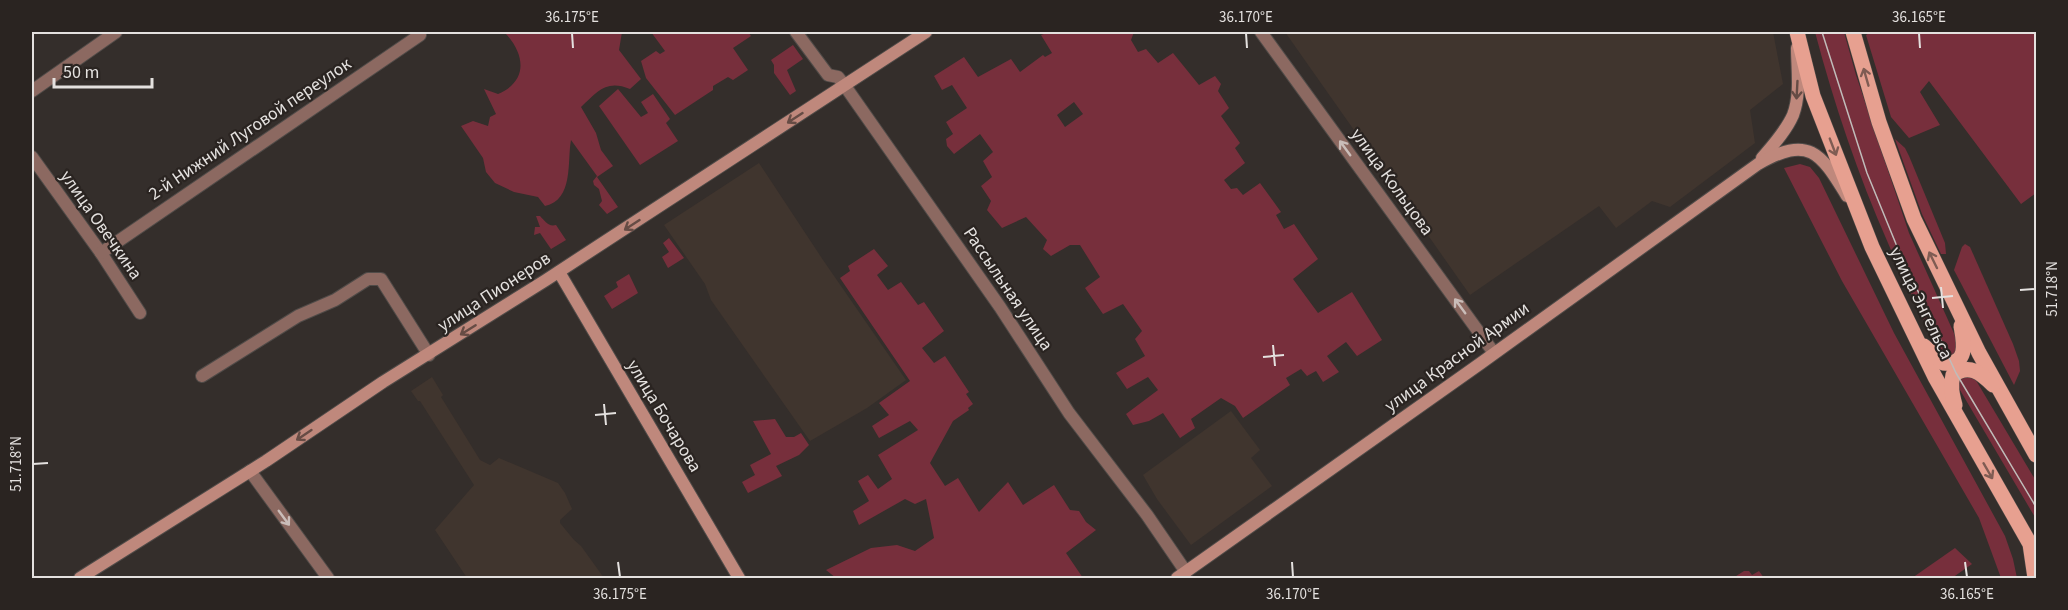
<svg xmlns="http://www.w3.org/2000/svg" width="2068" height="610" viewBox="0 0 2068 610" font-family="'Source Sans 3',sans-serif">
<rect width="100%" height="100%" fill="#342e2b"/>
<g fill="#40352e">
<polygon points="1285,32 1773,32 1783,84 1750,110 1755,143 1670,207 1652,201 1616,228 1599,206 1470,295"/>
<polygon points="759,163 823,260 906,380 867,408 810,441 711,300 705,284 664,225"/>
<polygon points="432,377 443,395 441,397 480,460 490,465 499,458 558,483 565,493 572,509 560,520 560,523 574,540 581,546 604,578 467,578 435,530 474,485 420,401 418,401 411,391"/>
<polygon points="1231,411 1260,450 1251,458 1272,486 1191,545 1157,499 1143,475"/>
</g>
<g fill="#772f3c" fill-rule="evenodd">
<path d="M504 32H622L619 50 641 79 630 89C606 79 597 92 581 107L596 133 601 150 613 166 597 177 618 207 607 214 599 205 602 201 599 189 594 185 593 181 597 176 571 140C567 161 574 200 545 206L538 197 514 192 495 183 486 172 483 158 461 126 473 121 488 126 490 117 496 114 484 89 498 94C529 81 525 53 504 32Z"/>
<polygon points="651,32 748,32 751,36 733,48 748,70 733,80 728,77 713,86 713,90 675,115 646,78 641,61 656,51 660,54 665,51"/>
<path d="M1049 32H1134L1131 40 1138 52 1146 49 1158 63 1173 53 1199 85 1215 76 1221 84 1218 91 1229 108 1221 116 1240 143 1235 148 1245 163 1224 180 1231 189 1237 188 1243 195 1260 183 1281 212 1276 215 1284 229 1294 224 1318 259 1293 279 1318 313 1352 292 1382 340 1357 356 1346 342 1327 356 1339 372 1323 382 1316 371 1307 376 1301 369 1286 378 1290 385 1243 418 1235 406 1221 398 1191 419 1195 428 1180 438 1163 413 1149 421 1133 425 1126 414 1158 390 1148 377 1127 389 1116 373 1145 356 1135 339 1142 331 1123 304 1103 314 1085 288 1100 277 1080 245H1070L1051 256 1043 249 1047 240 1026 217 1002 228 987 210 991 201 981 186 992 177 983 161 993 152 980 134 954 154 947 146 946 139 953 134 946 122 967 108 952 85 942 90 934 76 964 57 978 77 1011 59 1020 72 1043 55 1045 57 1052 53 1041 35ZM1074 102 1083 114 1065 127 1057 115Z"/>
<path d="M1815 32H1844L1856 75 1909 233 1957 340 1960 348 1948 359 1941 355C1923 318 1904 281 1888 243 1858 175 1834 104 1815 32Z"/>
<polygon points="1871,32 2036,32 2036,193 2021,204 1929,81 1920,92 1940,125 1909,138 1891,117 1866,35"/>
<polygon points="793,45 803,59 787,70 796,91 790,95 774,73 774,65 771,60"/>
<polygon points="618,89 641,117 648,113 641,102 653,94 670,119 666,123 678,141 640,165 599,106"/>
<polygon points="1895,139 1905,148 1909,156 1945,243 1946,254 1941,254 1922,214"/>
<polygon points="1800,164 1810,167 1819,178 1894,333 2005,536 2013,559 2017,578 2001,578 1979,518 1842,281 1784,168"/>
<path d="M536 216H540C545 221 548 227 556 225L566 240 551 249 540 233 534 235 535 227H540Z"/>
<polygon points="669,238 684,258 668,268 662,257 669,252 663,243"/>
<polygon points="1965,244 1970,247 2013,344 2019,361 2020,371 2014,385 1954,270 1962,247"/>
<polygon points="874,249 888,266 877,275 888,290 901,282 918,305 924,302 944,331 922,348 934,363 945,356 969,392 966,394 973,404 968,408 969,410 953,421 930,463 945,486 958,478 979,512 1008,482 1023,505 1054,485 1070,510 1079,511 1086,522 1096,530 1066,553 1083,578 1038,578 1035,576 1030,578 848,578 846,576 836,578 826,570 871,548 897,545 915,551 934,538 926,499 915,504 905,499 859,525 853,511 869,501 858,481 868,475 878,489 892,479 878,455 918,430 910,421 879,438 872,426 889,415 879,403 910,381 840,278 850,271 848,266"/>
<polygon points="629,274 638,293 612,309 604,296 618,287 616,282"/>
<polygon points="1967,374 1974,377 2036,481 2036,519 1957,385 1959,378"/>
<polygon points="775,419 786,437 794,437 801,433 809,445 799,455 776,466 782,476 748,493 742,482 755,475 750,465 771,454 753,421"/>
<polygon points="1955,548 1972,564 1952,578 1912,578"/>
<polygon points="1744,571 1749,571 1752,575 1759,571 1764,578 1733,578"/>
</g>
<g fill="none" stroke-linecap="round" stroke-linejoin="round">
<defs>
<g id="street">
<polyline points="796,32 828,75 838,77 845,86 1000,307 1069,413 1147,515 1186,572"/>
<polyline points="1261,32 1494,353"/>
<polyline points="32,91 116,32"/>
<polyline points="32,157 101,253 140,313"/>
<polyline points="101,253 420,35 418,32"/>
<polyline points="202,376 298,316 335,300 368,279 381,279 429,355"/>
<polyline points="250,471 328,578"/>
</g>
<g id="secondary">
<path d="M1762 158C1773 145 1786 131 1793 115 1801 94 1797 69 1797 48"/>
<polyline points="559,272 739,578"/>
<polyline points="80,578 266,461 383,382 546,280 926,32"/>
<path d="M1177 578 1481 363 1758 164C1809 135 1820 152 1847 196"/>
</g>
<g id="primary">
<polyline points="1797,32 1813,96 1872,247 1935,377 2030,544 2035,578"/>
<polyline points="1853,32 1879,122 1914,219 1979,353 2036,455"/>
<path d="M1924 346 1943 363C1969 365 1964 343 1961 326"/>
<path d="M1955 405C1952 394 1950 386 1953 375 1969 363 1981 373 1993 385"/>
</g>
</defs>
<use href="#street" stroke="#504b48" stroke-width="14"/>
<use href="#secondary" stroke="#504b48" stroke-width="14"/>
<use href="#primary" stroke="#504b48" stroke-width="16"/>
<use href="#street" stroke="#8c6961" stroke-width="12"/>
<use href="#secondary" stroke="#bf887c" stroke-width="12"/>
<use href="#primary" stroke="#e7a090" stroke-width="15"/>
<polyline stroke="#c0bcba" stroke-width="1.5" points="1822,32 1867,173 1896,244 1956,373 2036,507"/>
</g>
<defs><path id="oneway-shaft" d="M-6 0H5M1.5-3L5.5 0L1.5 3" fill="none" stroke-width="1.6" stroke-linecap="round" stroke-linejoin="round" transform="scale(1.5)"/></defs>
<g stroke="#7f5c53">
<use href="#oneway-shaft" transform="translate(1866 77) rotate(-106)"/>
<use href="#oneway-shaft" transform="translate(1833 147) rotate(69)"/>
<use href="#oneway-shaft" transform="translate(1933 260) rotate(-116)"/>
<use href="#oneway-shaft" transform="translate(1988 471) rotate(60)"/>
</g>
<g stroke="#664c45">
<use href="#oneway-shaft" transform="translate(1797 90) rotate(93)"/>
<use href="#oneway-shaft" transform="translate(795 118) rotate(147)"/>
<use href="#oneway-shaft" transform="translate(632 225) rotate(147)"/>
<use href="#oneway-shaft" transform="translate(468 330) rotate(148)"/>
<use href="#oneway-shaft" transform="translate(304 435) rotate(146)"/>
</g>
<g stroke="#cabdb9">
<use href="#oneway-shaft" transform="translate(1345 148) rotate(-126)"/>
<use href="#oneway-shaft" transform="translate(1460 306) rotate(-126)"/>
<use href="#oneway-shaft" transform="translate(284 518) rotate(54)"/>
</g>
<path fill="none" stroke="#e4e1df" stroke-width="2" d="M572 33 573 48M1246 33 1247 48M1919 33 1920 48M1941 287 1943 308M2020 290 2035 289M1932 298 1953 296M1273 345 1275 366M1263 357 1284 355M604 404 606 425M595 415 616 413M33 464 48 463M618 562 620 577M1292 562 1293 577M1965 562 1967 577"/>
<g text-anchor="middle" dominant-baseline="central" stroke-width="4.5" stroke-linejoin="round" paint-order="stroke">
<g font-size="18" fill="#e4e1df" stroke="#2a2421">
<text transform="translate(250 129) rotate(-34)">2-й Нижний Луговой переулок</text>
<text transform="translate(1392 182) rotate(54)">улица Кольцова</text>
<text transform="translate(101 225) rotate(55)">улица Овечкина</text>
<text transform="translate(1008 289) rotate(56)">Рассыльная улица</text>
<text transform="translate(494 292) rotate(-33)">улица Пионеров</text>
<text transform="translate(1921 303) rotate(64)">улица Энгельса</text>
<text transform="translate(1457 357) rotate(-36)">улица Красной Армии</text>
<text transform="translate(664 416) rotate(59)">улица Бочарова</text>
</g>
</g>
<rect width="2068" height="610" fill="none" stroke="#2a2421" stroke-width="66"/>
<path d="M54 78v9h98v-9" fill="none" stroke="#e4e1df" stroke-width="3"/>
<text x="63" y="78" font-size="18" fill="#e4e1df" stroke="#2a2421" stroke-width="4.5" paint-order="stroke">50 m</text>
<rect x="33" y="33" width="2002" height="544" fill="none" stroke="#e4e1df" stroke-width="2"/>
<g font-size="15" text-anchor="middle" fill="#e4e1df">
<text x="572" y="22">36.175°E</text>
<text x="1246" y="22">36.170°E</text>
<text x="1919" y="22">36.165°E</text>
<text transform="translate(2052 289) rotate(-90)" y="5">51.718°N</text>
<text transform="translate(16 464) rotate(-90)" y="5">51.718°N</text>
<text x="620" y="599">36.175°E</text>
<text x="1293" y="599">36.170°E</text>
<text x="1967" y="599">36.165°E</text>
</g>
</svg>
